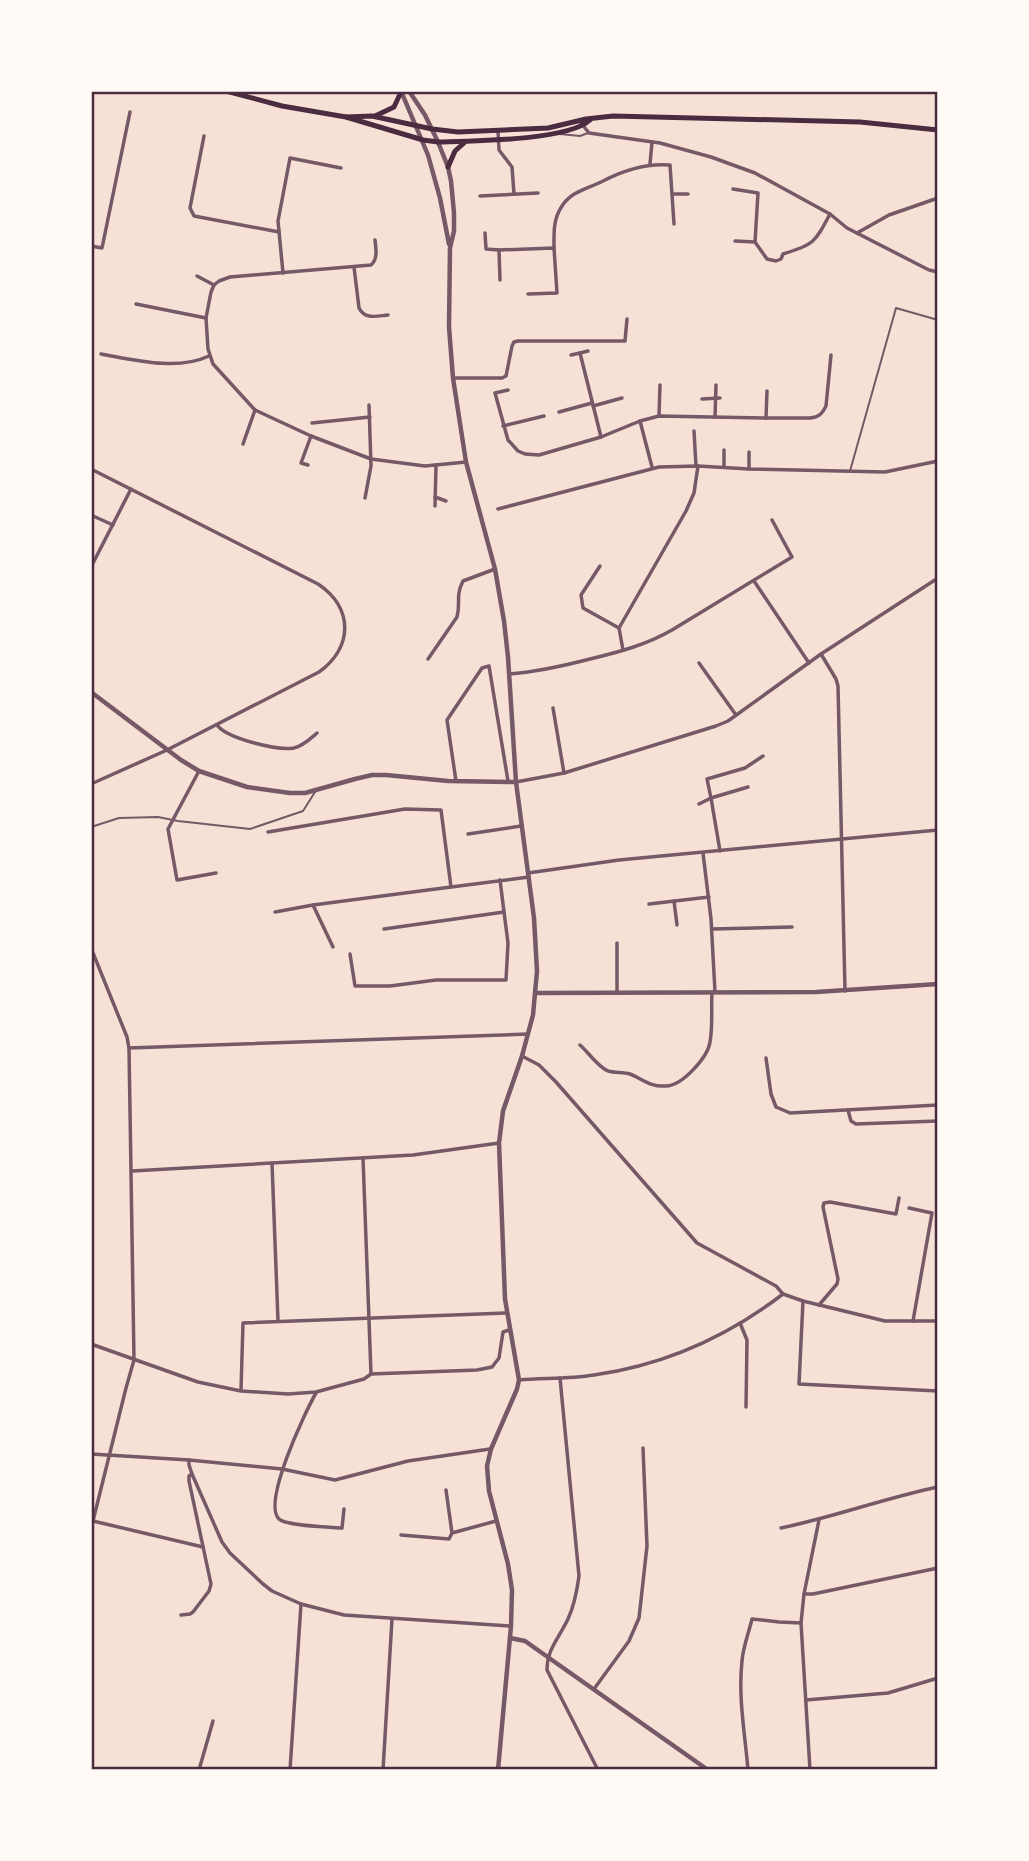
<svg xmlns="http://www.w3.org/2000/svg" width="1029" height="1861" viewBox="0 0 1029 1861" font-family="Mulish,sans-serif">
<rect width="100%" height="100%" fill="#f7e1d7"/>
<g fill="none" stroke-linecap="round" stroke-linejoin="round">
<g stroke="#755966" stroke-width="2">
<polyline points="560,134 580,136 588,133"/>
<polyline points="850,471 896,308 938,320"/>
<polyline points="91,827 119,818 158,817 178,821 250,829 303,811 315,792"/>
</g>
<g stroke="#755966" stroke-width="3.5">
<polyline points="581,123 589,133 660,143 711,157 755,173 830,214 847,228 929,270 938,272"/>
<polyline points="498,131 499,150 512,167 514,194"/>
<polyline points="204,136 190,208 194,216 279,232"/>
<polyline points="650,164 652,142"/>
<path d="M733 189 758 193 755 242 767 259 776 261 781 259 783 254C814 244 814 244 830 214"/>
<polyline points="673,194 688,194"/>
<polyline points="480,196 538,193"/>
<polyline points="485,233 486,249 499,250"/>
<polyline points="857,233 889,215 938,198"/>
<path d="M375 240C376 249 378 259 371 265L230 277 219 281 214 285 211 292 206 318 208 349 213 364 255 410 311 436 371 459 425 466 466 462"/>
<polyline points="735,241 755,242"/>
<polyline points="91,246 102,248 130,112"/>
<path d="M554 248C554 233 553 219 562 206 572 191 587 189 603 181 624 170 646 163 670 165L674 224"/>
<path d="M354 267 359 308C365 320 377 316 388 315"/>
<polyline points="283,273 278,221 290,158 341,168"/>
<polyline points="197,276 214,285"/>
<polyline points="500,280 499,250 554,248 557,293 528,294"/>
<polyline points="136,304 206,318"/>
<polyline points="588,351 580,353 601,437"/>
<path d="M101 354C135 360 177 371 209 356"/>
<polyline points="571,355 580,353"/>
<polyline points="453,378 502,378 506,376 512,346 514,342 518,341 625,341 627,319"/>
<polyline points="508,390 495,393 508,440 518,451 525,454 539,455 601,437 640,421"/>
<polyline points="702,399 720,398"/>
<polyline points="593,406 622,398"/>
<polyline points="559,412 592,403"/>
<polyline points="659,416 660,385"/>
<polyline points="715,417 716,385"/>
<path d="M766 418H810C819 417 822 414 826 406L831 355"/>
<polyline points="312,423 370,417"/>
<polyline points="503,426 544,416"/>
<polyline points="694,431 696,466"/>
<polyline points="243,444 255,410"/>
<polyline points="724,450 724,467"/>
<polyline points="749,452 749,469"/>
<polyline points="308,465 301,463 311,436"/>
<polyline points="652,467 640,421 659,416 766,418 767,391"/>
<path d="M91 469 318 584C354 608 353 648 319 672L167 750 91 784"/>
<polyline points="435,497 446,501"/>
<polyline points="365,498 371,466 369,405"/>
<polyline points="435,506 436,465"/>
<polyline points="498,509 659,467 698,466 749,469 885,472 938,461"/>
<polyline points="91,515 113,525"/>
<polyline points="600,566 581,595 583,608 619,628"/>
<polyline points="91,567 131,489"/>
<polyline points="754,581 809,663"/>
<polyline points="623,650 619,628 686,511 694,493 698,466"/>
<polyline points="821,654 836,679 838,686 845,991"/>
<path d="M428 659 457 617C461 602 455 597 463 581L495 569"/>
<polyline points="699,663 736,715"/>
<path d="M509 674C537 672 563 666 590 659 619 652 646 645 672 630L792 557 772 520"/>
<polyline points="553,708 564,773"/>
<path d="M217 725C226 738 277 751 294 748 303 746 310 739 317 733"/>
<polyline points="199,771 168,829 177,880 216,873"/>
<polyline points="456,781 447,720 482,668 489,666 508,781"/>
<polyline points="516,782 564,773 716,726 728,721 821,654 938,578"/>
<polyline points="748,787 711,798 707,779 745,768 763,756"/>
<polyline points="699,804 711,798 720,851"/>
<polyline points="268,832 405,809 441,810 451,887 529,877"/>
<polyline points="468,834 521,826"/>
<polyline points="703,853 711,919 715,992"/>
<polyline points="528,873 619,860 938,830"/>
<polyline points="674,901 677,925"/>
<polyline points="649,904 709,897"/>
<polyline points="313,905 333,947"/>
<polyline points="275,912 313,905 451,887"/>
<polyline points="384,929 504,912 500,880"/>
<polyline points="712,929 792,927"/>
<polyline points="617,943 617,993"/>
<polyline points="91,948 127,1037 129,1048 134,1360 126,1388 91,1529"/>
<polyline points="350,954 355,986 390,986 436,980 506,980 508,943 504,912"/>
<path d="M580 1045C588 1052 598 1067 608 1071 615 1073 623 1072 630 1074 643 1079 649 1087 666 1086 682 1086 708 1057 710 1042 713 1026 711 1008 712 992"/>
<polyline points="129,1048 528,1034"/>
<polyline points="522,1056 539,1065 556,1082 697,1243 776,1286 783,1294 803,1301 885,1321 938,1321"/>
<polyline points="766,1058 771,1094 776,1107 790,1113 938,1105"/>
<polyline points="848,1110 851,1121 856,1124 938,1121"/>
<polyline points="363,1158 371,1374"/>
<polyline points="272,1163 278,1321"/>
<polyline points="132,1171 413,1155 499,1143"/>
<polyline points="909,1208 932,1213 913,1321"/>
<polyline points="803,1301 799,1384 938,1391"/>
<polyline points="819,1305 837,1284 838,1279 823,1207 824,1203 830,1202 896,1214 899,1198"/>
<polyline points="740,1323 747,1340 746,1407"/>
<polyline points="91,1344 198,1382 241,1391 288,1394 316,1392 364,1379 371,1374 477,1370 492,1367 499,1358 503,1332 509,1330"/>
<path d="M560 1378 579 1576C577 1591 574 1606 568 1619 559 1638 547 1649 547 1670L598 1770"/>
<path d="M519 1380C543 1378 569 1379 594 1375 664 1365 727 1337 783 1294"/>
<polyline points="241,1390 243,1323 506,1313"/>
<path d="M316 1393C305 1412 262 1503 279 1519 286 1526 331 1527 342 1528L344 1509"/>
<polyline points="91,1454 189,1460 282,1469 335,1480 408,1461 490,1449"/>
<polyline points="189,1460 189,1465 192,1474 222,1542 230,1553 263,1584 272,1591 301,1604 344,1615 511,1626"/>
<polyline points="446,1490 452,1533"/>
<polyline points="93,1521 203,1547"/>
<path d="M781 1528C834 1517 885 1498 938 1487"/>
<polyline points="401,1535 449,1539 452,1533 496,1521"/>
<polyline points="804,1594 813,1594 938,1568"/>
<polyline points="181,1615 190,1614 193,1612 209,1591 211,1584 189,1481 189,1476 192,1474"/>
<polyline points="594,1689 629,1641 639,1618 647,1546 643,1448"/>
<polyline points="806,1700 888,1693 938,1678"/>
<polyline points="199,1770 213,1721"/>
<polyline points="290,1770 301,1604"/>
<polyline points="383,1770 392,1619"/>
<path d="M748 1770C745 1734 738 1697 742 1661 743 1647 749 1632 752 1619L779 1622 801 1623"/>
<polyline points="810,1770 801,1623 804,1594 819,1520"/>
</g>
<g stroke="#755966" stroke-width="4.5">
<polyline points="401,91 428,155 440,198 449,244"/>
<polyline points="409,91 425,115 438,142 448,167 451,181 454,213 454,231 450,248 449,327 453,378 466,462 495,569 504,621 508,657 516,782 534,918 537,971 533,1015 522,1056 503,1111 499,1143 505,1299 519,1380 517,1389 491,1449 487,1466 489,1491 508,1564 512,1590 511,1626 498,1770"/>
<polyline points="91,692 181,760 199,771 247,787 290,793 305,793 355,779 372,775 386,775 448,781 516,782"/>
<polyline points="536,993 816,992 938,984"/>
<polyline points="510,1638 525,1641 708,1770"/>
</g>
<g stroke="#4a2c40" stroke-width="5">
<path d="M226 91 282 106 346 117 423 140 438 142C471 141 567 141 590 120"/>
<polyline points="375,116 394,107 401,92"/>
<polyline points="346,117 372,116 432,129 458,132 548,128 586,119 613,116 860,122 938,130"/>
<polyline points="448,167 455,151 464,143"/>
</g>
</g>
<rect width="1029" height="1861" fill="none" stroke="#fffaf5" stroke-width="186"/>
<rect x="93" y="93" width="843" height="1675" fill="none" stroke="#4a2c40" stroke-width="2.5"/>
</svg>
